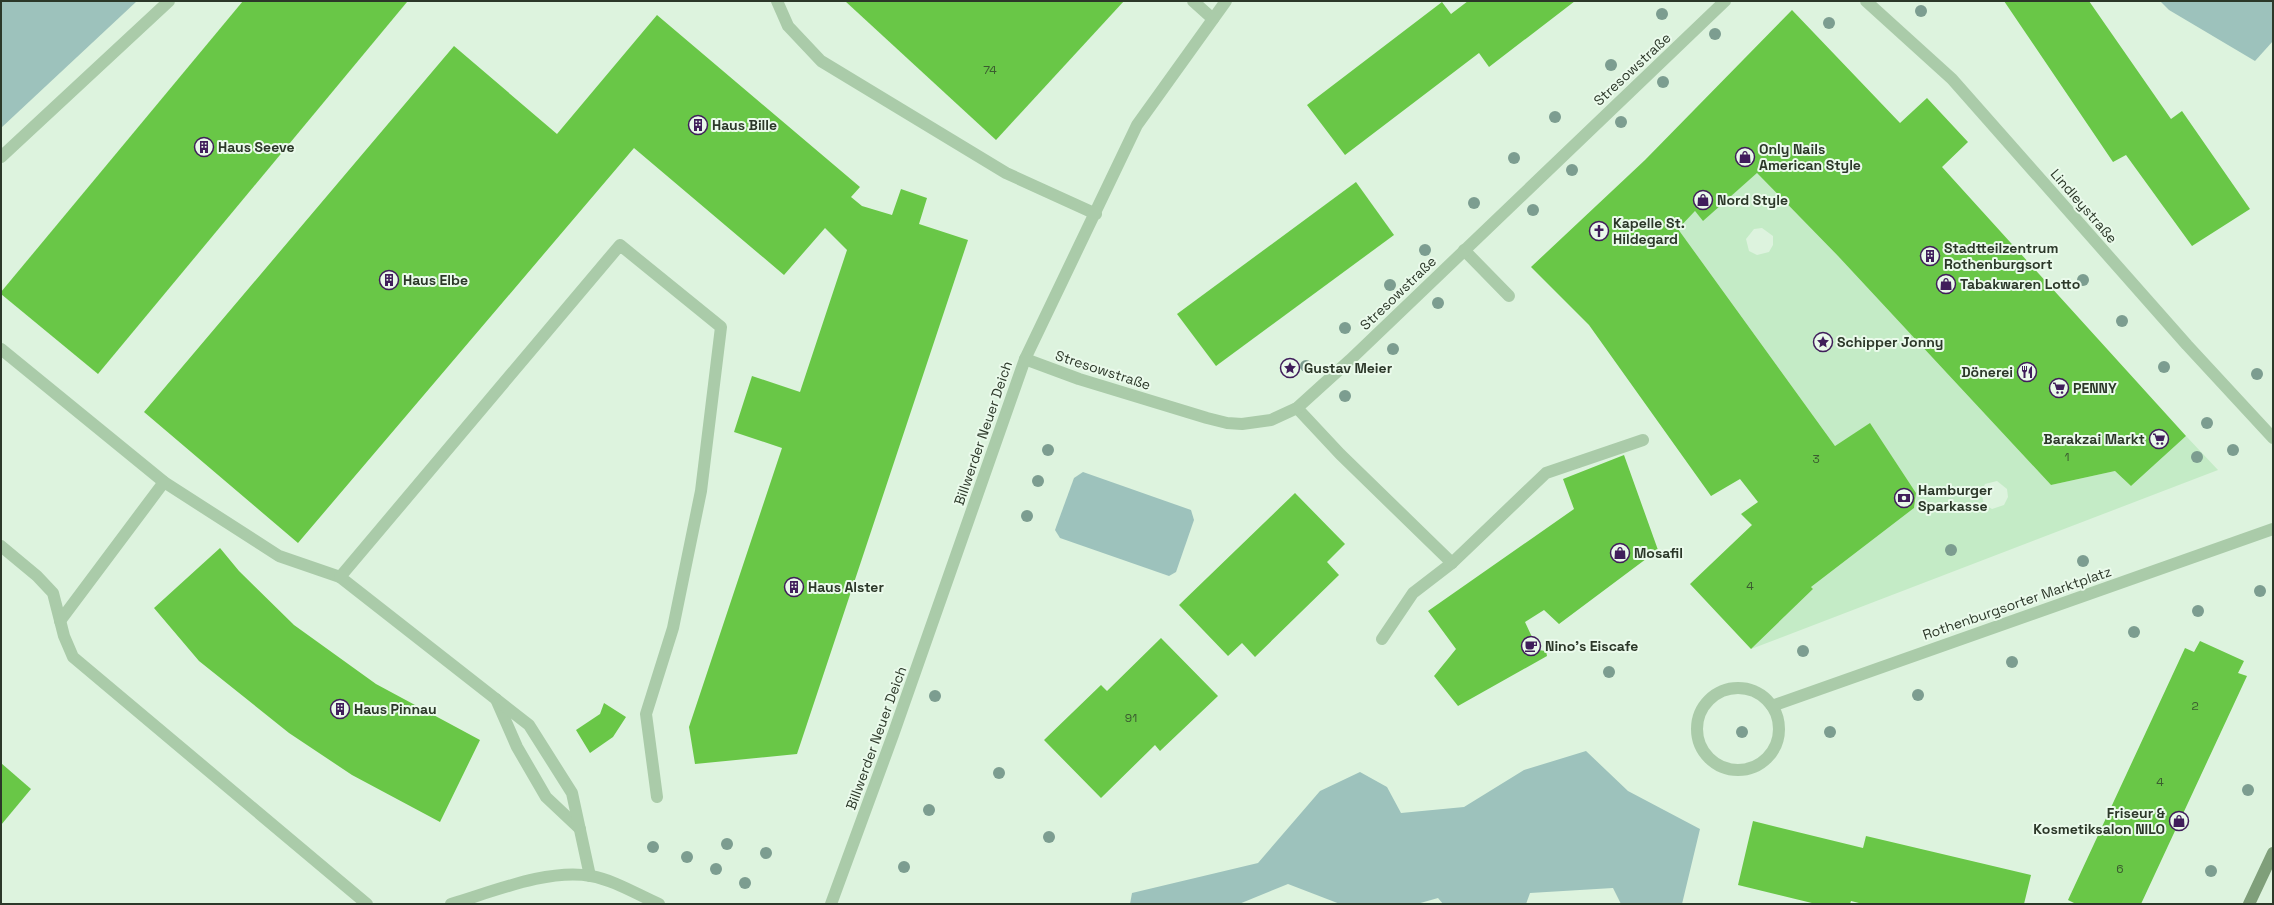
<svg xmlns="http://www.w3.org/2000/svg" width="2274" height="905" viewBox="0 0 2274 905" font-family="'Space Grotesk',sans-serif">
<rect width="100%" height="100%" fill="#ddf3de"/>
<g fill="#9dc2bc">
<polygon points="1,1 137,1 1,128"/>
<polygon points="2160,1 2273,1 2273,41 2255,61 2169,10"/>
<polygon points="1083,472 1191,510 1194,520 1176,572 1169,576 1060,538 1055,530 1074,478"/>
<polygon points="1586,751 1628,791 1700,829 1682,904 1621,904 1613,888 1530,893 1526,904 1443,904 1438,898 1417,904 1340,904 1288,884 1239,904 1130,904 1132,893 1258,863 1320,791 1360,772 1387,787 1401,813 1464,807 1524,770"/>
</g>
<path fill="#c4ebc6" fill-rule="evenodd" d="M1757 173 1838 256 2051 485 2115 471 2131 486 2186 436 2218 470 1751 649 1813 589 1811 587 1914 508 1916 493 1870 424 1835 446 1678 229 1695 211 1703 220ZM1762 228 1773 236V245L1769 252 1757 255 1749 251 1746 239 1754 229ZM1997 481 2007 489 2008 497 2004 505 1992 509 1984 504 1981 492 1985 484Z"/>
<g fill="#69c747">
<polygon points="243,1 407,2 98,374 1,294 1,292"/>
<polygon points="845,1 1124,1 996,140"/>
<polygon points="1468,1 1575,1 1489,67 1479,53 1345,155 1307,105 1442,2 1451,14"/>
<polygon points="2004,1 2089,1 2171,119 2182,111 2250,209 2192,246 2126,155 2113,162"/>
<polygon points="1792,10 1900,123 1927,98 1968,142 1942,167 2186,436 2131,486 2115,471 2051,485 1838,256 1757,173 1703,221 1695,211 1678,229 1835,446 1870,423 1916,493 1914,508 1811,587 1813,589 1751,649 1690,584 1752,525 1741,514 1758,502 1740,479 1711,496 1589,325 1531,267 1645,160"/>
<polygon points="657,15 860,187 851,197 862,206 892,215 901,189 927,198 919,224 968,240 797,754 695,764 689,727 782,448 734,432 752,376 800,392 847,250 825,228 784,275 634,148 298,543 144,412 454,46 557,134"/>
<polygon points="1356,182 1394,235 1216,366 1177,314"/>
<polygon points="1624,455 1658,550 1559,624 1544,610 1525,622 1538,650 1546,651 1547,656 1458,706 1434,676 1456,649 1428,611 1574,509 1563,479"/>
<polygon points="1295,493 1345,544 1327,562 1339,575 1255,657 1242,643 1228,656 1179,605"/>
<polygon points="220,548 239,571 294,625 376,684 480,740 440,822 352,775 289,733 199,661 154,608"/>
<polygon points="1161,638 1218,696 1160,751 1155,745 1101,798 1044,740 1101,685 1107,691"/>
<polygon points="2200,641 2244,661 2238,673 2247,676 2141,904 2076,904 2068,900 2185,648 2194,652"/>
<polygon points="604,703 626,717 613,737 590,753 576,730 600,714"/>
<polygon points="1,763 31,789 1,825"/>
<polygon points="1753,821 1863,848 1866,836 2031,875 2024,904 1863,904 1851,901 1850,904 1816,904 1738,885"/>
</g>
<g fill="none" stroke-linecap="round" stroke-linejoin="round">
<g stroke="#aacba9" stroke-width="12">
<polyline points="777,1 788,26 821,61 1006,173 1096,214"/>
<polyline points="1193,1 1213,19"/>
<polyline points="1,157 169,1"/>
<polyline points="1464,250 1509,296"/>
<polyline points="1,349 164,482 279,556 340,577"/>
<polyline points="1297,408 1340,454 1452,563"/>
<polyline points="1,546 37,576 53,593 64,636 73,657 367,904"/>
<polyline points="60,621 164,482"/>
<polyline points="1382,639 1413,593 1452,563 1546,473 1643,440"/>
<polyline points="496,699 517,747 546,797 580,829"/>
<polyline points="590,876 572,793 529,725 340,577 620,245 721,327 701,491 673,628 646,714 657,797"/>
</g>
<g stroke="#aacba9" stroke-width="12">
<polyline points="1866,1 1952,79 2187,345 2273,438"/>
<polyline points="1025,359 1079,379 1207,418 1227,423 1242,424 1271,420 1297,408 1350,360 1725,1"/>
<circle cx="1738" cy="729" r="41"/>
<polyline points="1772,706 2273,529"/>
<path d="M451 904C492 892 549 868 591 876 614 880 638 895 659 904"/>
<polyline points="831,904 893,735 1025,359 1137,125 1226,1"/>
</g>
<polyline stroke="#7f9f7a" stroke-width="12" points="2249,904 2273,853"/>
</g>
<g fill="#7c9d90">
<circle cx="1921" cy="11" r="6"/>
<circle cx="1662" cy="14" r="6"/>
<circle cx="1829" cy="23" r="6"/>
<circle cx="1715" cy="34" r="6"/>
<circle cx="1611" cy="65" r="6"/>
<circle cx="1663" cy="82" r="6"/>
<circle cx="1555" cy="117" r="6"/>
<circle cx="1621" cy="122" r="6"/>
<circle cx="1514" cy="158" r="6"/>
<circle cx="1572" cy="170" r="6"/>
<circle cx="1474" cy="203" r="6"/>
<circle cx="1533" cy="210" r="6"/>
<circle cx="1425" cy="250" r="6"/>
<circle cx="2083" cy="280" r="6"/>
<circle cx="1390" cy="285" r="6"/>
<circle cx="1438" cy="303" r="6"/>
<circle cx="2122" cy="321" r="6"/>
<circle cx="1345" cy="328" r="6"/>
<circle cx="1393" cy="349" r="6"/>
<circle cx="1306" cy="366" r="6"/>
<circle cx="2164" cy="367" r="6"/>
<circle cx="2257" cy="374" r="6"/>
<circle cx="1345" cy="396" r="6"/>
<circle cx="2207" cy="423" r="6"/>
<circle cx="1048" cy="450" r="6"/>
<circle cx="2233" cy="450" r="6"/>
<circle cx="2197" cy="457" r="6"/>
<circle cx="1038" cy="481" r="6"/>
<circle cx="1027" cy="516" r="6"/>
<circle cx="1951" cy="550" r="6"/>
<circle cx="2083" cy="561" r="6"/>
<circle cx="2260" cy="591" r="6"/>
<circle cx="2198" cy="611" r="6"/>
<circle cx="2134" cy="632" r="6"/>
<circle cx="1803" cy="651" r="6"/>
<circle cx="2012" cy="662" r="6"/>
<circle cx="1609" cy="672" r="6"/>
<circle cx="1918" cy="695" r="6"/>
<circle cx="935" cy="696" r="6"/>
<circle cx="1742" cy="732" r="6"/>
<circle cx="1830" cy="732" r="6"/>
<circle cx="999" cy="773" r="6"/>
<circle cx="2248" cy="790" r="6"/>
<circle cx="929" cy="810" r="6"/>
<circle cx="1049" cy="837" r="6"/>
<circle cx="727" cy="844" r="6"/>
<circle cx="653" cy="847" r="6"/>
<circle cx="766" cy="853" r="6"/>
<circle cx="687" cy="857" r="6"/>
<circle cx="904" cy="867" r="6"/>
<circle cx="716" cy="869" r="6"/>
<circle cx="2211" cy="871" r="6"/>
<circle cx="745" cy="883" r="6"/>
</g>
<defs>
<symbol id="building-ring" viewBox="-11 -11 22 22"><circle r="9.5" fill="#eafaeb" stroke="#401e5b" stroke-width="1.5"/><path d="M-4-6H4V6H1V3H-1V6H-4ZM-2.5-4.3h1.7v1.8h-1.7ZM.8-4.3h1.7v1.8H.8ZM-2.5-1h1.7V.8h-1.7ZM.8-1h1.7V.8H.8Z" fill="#401e5b"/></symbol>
<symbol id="shop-ring" viewBox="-11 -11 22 22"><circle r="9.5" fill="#eafaeb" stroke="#401e5b" stroke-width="1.5"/><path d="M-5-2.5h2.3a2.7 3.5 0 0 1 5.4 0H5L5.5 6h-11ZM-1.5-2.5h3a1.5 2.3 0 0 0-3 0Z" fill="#401e5b"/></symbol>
<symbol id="church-ring" viewBox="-11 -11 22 22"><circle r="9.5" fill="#eafaeb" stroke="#401e5b" stroke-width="1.5"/><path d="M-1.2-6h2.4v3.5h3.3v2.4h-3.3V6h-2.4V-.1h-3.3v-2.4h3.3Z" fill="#401e5b"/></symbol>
<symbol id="sight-ring" viewBox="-11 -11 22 22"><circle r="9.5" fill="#eafaeb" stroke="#401e5b" stroke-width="1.5"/><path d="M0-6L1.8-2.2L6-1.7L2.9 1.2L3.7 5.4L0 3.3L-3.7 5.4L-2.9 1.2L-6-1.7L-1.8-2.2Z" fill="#401e5b"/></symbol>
<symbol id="restaurant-ring" viewBox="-11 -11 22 22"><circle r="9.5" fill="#eafaeb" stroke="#401e5b" stroke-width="1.5"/><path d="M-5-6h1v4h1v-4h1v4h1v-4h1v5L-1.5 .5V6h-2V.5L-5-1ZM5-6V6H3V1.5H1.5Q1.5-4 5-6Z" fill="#401e5b"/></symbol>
<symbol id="supermarket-ring" viewBox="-11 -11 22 22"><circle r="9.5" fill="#eafaeb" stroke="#401e5b" stroke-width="1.5"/><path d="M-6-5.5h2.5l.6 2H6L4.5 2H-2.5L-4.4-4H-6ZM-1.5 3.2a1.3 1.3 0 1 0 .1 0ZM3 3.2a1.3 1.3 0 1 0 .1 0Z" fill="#401e5b"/></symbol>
<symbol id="bank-ring" viewBox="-11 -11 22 22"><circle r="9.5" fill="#eafaeb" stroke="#401e5b" stroke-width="1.5"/><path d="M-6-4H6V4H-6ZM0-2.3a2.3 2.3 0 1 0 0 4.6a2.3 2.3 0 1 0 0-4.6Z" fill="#401e5b"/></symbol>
<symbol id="cafe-ring" viewBox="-11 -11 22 22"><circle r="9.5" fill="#eafaeb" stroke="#401e5b" stroke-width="1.5"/><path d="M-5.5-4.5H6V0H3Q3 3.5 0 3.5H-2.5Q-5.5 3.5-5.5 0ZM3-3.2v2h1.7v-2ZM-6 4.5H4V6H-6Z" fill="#401e5b"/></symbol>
</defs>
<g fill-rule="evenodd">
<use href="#building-ring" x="687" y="114" width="22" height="22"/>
<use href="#building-ring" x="193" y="136" width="22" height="22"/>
<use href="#shop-ring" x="1734" y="146" width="22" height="22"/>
<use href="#shop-ring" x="1692" y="189" width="22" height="22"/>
<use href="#church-ring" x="1588" y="220" width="22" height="22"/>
<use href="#building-ring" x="1919" y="245" width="22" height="22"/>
<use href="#building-ring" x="378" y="269" width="22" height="22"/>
<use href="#shop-ring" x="1935" y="273" width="22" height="22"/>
<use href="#sight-ring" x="1812" y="331" width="22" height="22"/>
<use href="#sight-ring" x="1279" y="357" width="22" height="22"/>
<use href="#restaurant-ring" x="2016" y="361" width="22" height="22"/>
<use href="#supermarket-ring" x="2048" y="377" width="22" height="22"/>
<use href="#supermarket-ring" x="2148" y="428" width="22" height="22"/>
<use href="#bank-ring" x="1893" y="487" width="22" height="22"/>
<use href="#shop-ring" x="1609" y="542" width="22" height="22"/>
<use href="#building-ring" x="783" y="576" width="22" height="22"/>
<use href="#cafe-ring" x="1520" y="635" width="22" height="22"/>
<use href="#building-ring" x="329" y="698" width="22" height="22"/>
<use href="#shop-ring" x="2168" y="810" width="22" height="22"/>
</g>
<g text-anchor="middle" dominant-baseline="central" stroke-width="4" stroke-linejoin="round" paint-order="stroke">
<g font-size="12" fill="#3b5c30">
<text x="990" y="70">74</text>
<text x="2067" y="457">1</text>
<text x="1816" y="459">3</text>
<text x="1750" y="586">4</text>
<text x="2195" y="706">2</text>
<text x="1131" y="718">91</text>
<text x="2160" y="782">4</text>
<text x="2120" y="869">6</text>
</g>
<g font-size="14" fill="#2c3829" stroke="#eafaeb">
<text transform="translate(1632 69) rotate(-43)">Stresowstraße</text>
<text transform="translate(2084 206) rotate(49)">Lindleystraße</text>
<text transform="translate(1398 293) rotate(-44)">Stresowstraße</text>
<text transform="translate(1103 370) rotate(18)">Stresowstraße</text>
<text transform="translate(983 433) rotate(-71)">Billwerder Neuer Deich</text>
<text transform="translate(2017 603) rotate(-19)">Rothenburgsorter Marktplatz</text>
<text transform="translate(876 738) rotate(-70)">Billwerder Neuer Deich</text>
</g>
<g font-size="14" font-weight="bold" fill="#2c3829" stroke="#eafaeb" text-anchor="start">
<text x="712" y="125">Haus Bille</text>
<text x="218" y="147">Haus Seeve</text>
<text x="1759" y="149">Only Nails<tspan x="1759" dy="16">American Style</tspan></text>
<text x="1717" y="200">Nord Style</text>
<text x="1613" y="223">Kapelle St.<tspan x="1613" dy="16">Hildegard</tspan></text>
<text x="1944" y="248">Stadtteilzentrum<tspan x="1944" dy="16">Rothenburgsort</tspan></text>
<text x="403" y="280">Haus Elbe</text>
<text x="1960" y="284">Tabakwaren Lotto</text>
<text x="1837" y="342">Schipper Jonny</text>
<text x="1304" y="368">Gustav Meier</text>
<text x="2013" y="372" text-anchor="end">Dönerei</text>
<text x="2073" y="388">PENNY</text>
<text x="2145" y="439" text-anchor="end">Barakzai Markt</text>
<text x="1918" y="490">Hamburger<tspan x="1918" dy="16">Sparkasse</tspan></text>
<text x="1634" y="553">Mosafil</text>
<text x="808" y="587">Haus Alster</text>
<text x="1545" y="646">Nino's Eiscafe</text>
<text x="354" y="709">Haus Pinnau</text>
<text x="2165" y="813" text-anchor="end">Friseur &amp;<tspan x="2165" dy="16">Kosmetiksalon NILO</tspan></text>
</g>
</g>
<rect width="2274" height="905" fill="none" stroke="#2c3829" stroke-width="4"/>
</svg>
